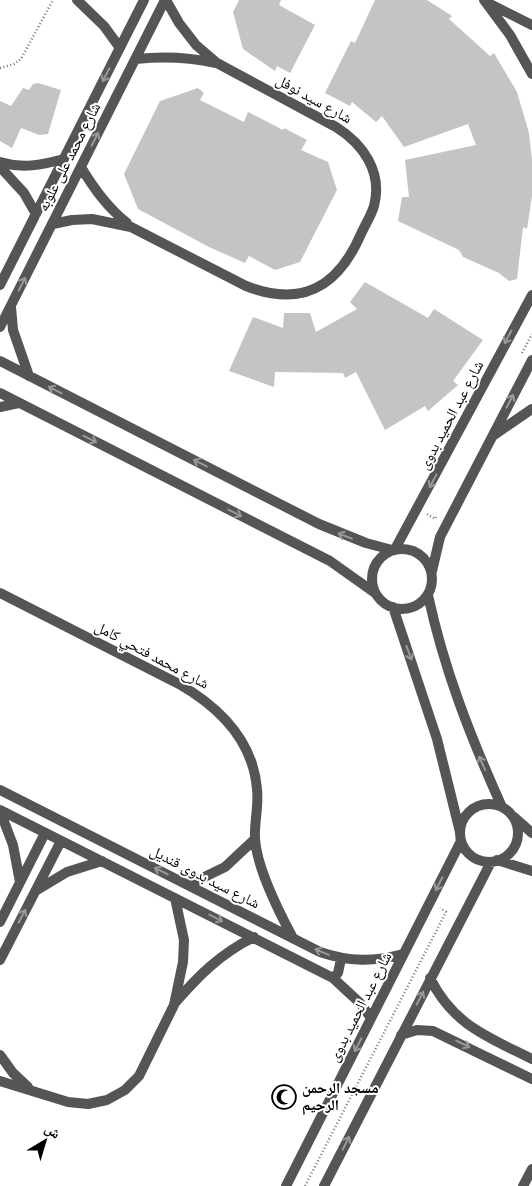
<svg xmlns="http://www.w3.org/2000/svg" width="532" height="1186" viewBox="0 0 532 1186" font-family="Ubuntu,'Noto Naskh Arabic',sans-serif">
<rect width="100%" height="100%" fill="#fff"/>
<path fill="#c4c4c4" d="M239 0H281L279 5 315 25 290 73 277 66 275 71 243 49 233 12Z
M375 0H427L452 16 449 19 490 56 494 53 517 92 529 133 532 160V196L527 229 523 227 517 279 509 281 499 273 463 257 459 250 398 221 402 197H409L405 160 476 145 468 124 404 147 382 116 376 122 352 102 350 106 325 93 351 41 355 43Z
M38 83 61 90 48 134 39 135 21 128 12 148 0 141V101L11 106 23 88 29 90 33 84Z
M198 88 204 93 200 100 244 122 248 112 283 130 284 128 307 140 301 150 328 162 337 190 300 262 275 270 249 256 245 263 209 247 138 209 124 174 160 101Z
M365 282 428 318 434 309 483 340 453 381 458 385 428 411 425 406 385 430 356 372 345 378 343 373 275 372 274 387 229 371 253 317 283 328 284 313H310L316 332 357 309 350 302Z"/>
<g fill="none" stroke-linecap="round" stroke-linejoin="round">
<path stroke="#777" stroke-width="2.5" stroke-dasharray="1 2.5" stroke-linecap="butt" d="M0 68 14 64 21 59 53 0
M522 353 532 334
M427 514 435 519 436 517
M305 1186 446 912 440 908"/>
<path stroke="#555" stroke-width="10" d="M77 0 104 26 120 48
M484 0 510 35 532 74
M486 2 532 25
M136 59C164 56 188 57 216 63
M0 162C23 169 41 165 64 159
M0 167 24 193 36 214
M81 167C94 189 107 207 127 223
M53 224 72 220 92 219 131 227 246 286C302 308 338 287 361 234 365 225 371 216 374 206 383 172 363 144 336 127L217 63 196 45 179 23 166 0
M0 285 144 0
M11 307 13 330 29 376
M0 327 165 0
M0 361 319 524 366 543 392 550
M0 393 330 561 375 593
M0 407 19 403
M494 435 532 409
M372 579a30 30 0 1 1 60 0a30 30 0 1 1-60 0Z
M395 549 532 295
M432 571 440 537 532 360
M0 593 179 684C219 707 253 741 257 789 259 806 254 823 255 839 257 868 279 912 293 938
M428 595C444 670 471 738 502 807
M393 607 437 739 460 832
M0 790 320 952C349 962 374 962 403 954
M460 833a29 29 0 1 1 58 0a29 29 0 1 1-58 0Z
M0 810 333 978 360 1003 371 1018
M0 811 13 845 20 882
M514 817 532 833
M497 860 532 871
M188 885 225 867 255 839
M37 890 67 872 102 861
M0 922 45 833
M0 960 61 841
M333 978 338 973 341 959
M430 978C453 1025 488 1037 532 1059
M174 1004C198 976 220 954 254 937
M401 1035 417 1030 433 1031 532 1079
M0 1055 13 1073 28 1087
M0 1081 68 1102 88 1104 107 1100 125 1090 139 1076 174 1005 183 962 184 940 175 898
M286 1186 461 841
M324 1186 491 862
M523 1186 532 1169"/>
</g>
<defs><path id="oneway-shaft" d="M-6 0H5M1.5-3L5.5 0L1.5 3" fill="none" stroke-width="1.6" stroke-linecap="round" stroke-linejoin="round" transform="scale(1.25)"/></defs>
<g stroke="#999">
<use href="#oneway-shaft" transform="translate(106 75) rotate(117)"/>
<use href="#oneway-shaft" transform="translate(95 139) rotate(-63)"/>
<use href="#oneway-shaft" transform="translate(22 284) rotate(-63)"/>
<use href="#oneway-shaft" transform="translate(508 337) rotate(118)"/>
<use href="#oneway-shaft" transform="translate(55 390) rotate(-153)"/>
<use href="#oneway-shaft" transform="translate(510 401) rotate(-62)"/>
<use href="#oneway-shaft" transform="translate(90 439) rotate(27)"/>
<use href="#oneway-shaft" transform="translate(200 463) rotate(-153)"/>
<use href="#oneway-shaft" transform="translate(433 481) rotate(118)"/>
<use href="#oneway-shaft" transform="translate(235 513) rotate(27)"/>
<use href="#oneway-shaft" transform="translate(345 536) rotate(-159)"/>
<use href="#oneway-shaft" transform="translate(409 653) rotate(70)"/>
<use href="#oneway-shaft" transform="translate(482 763) rotate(-114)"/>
<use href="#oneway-shaft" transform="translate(161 871) rotate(-153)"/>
<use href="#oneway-shaft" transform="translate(439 884) rotate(117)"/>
<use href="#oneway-shaft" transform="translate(22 916) rotate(-63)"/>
<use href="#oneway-shaft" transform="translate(216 918) rotate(27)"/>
<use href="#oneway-shaft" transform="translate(322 952) rotate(-157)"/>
<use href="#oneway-shaft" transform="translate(420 998) rotate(-63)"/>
<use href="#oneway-shaft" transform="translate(463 1044) rotate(26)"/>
<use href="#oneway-shaft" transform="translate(358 1045) rotate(117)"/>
<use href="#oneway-shaft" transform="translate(346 1143) rotate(-63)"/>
</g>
<defs>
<g id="mosque-ring" transform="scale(1.25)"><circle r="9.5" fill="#fff" stroke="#000" stroke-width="1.5"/><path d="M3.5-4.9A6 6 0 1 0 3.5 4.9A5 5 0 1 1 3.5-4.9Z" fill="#000"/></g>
</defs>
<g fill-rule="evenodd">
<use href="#mosque-ring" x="284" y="1097"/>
</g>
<g text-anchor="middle" stroke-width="4" stroke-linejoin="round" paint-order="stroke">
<g font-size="15" fill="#000" stroke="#fff">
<text transform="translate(314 99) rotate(29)" y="5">شارع سيد نوفل</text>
<text transform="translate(69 157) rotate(-63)" y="5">شارع محمد على علوبه</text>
<text transform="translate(451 415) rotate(-62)" y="5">شارع عبد الحميد بدوى</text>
<text transform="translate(152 655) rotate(28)" y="5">شارع محمد فتحي كامل</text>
<text transform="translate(205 877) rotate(27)" y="5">شارع سيد بدوى قنديل</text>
<text transform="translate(360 1007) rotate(-63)" y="5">شارع عبد الحميد بدوى</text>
</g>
<g font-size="15" font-weight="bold" fill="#000" stroke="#fff" text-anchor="start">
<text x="302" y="1093">مسجد الرحمن<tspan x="302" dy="17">الرحيم</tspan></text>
</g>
</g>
<g transform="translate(45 1141) rotate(38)" stroke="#ffffff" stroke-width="4" paint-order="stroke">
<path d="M0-4L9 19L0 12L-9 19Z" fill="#000000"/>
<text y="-8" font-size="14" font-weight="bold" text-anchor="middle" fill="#000000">ش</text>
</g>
</svg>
